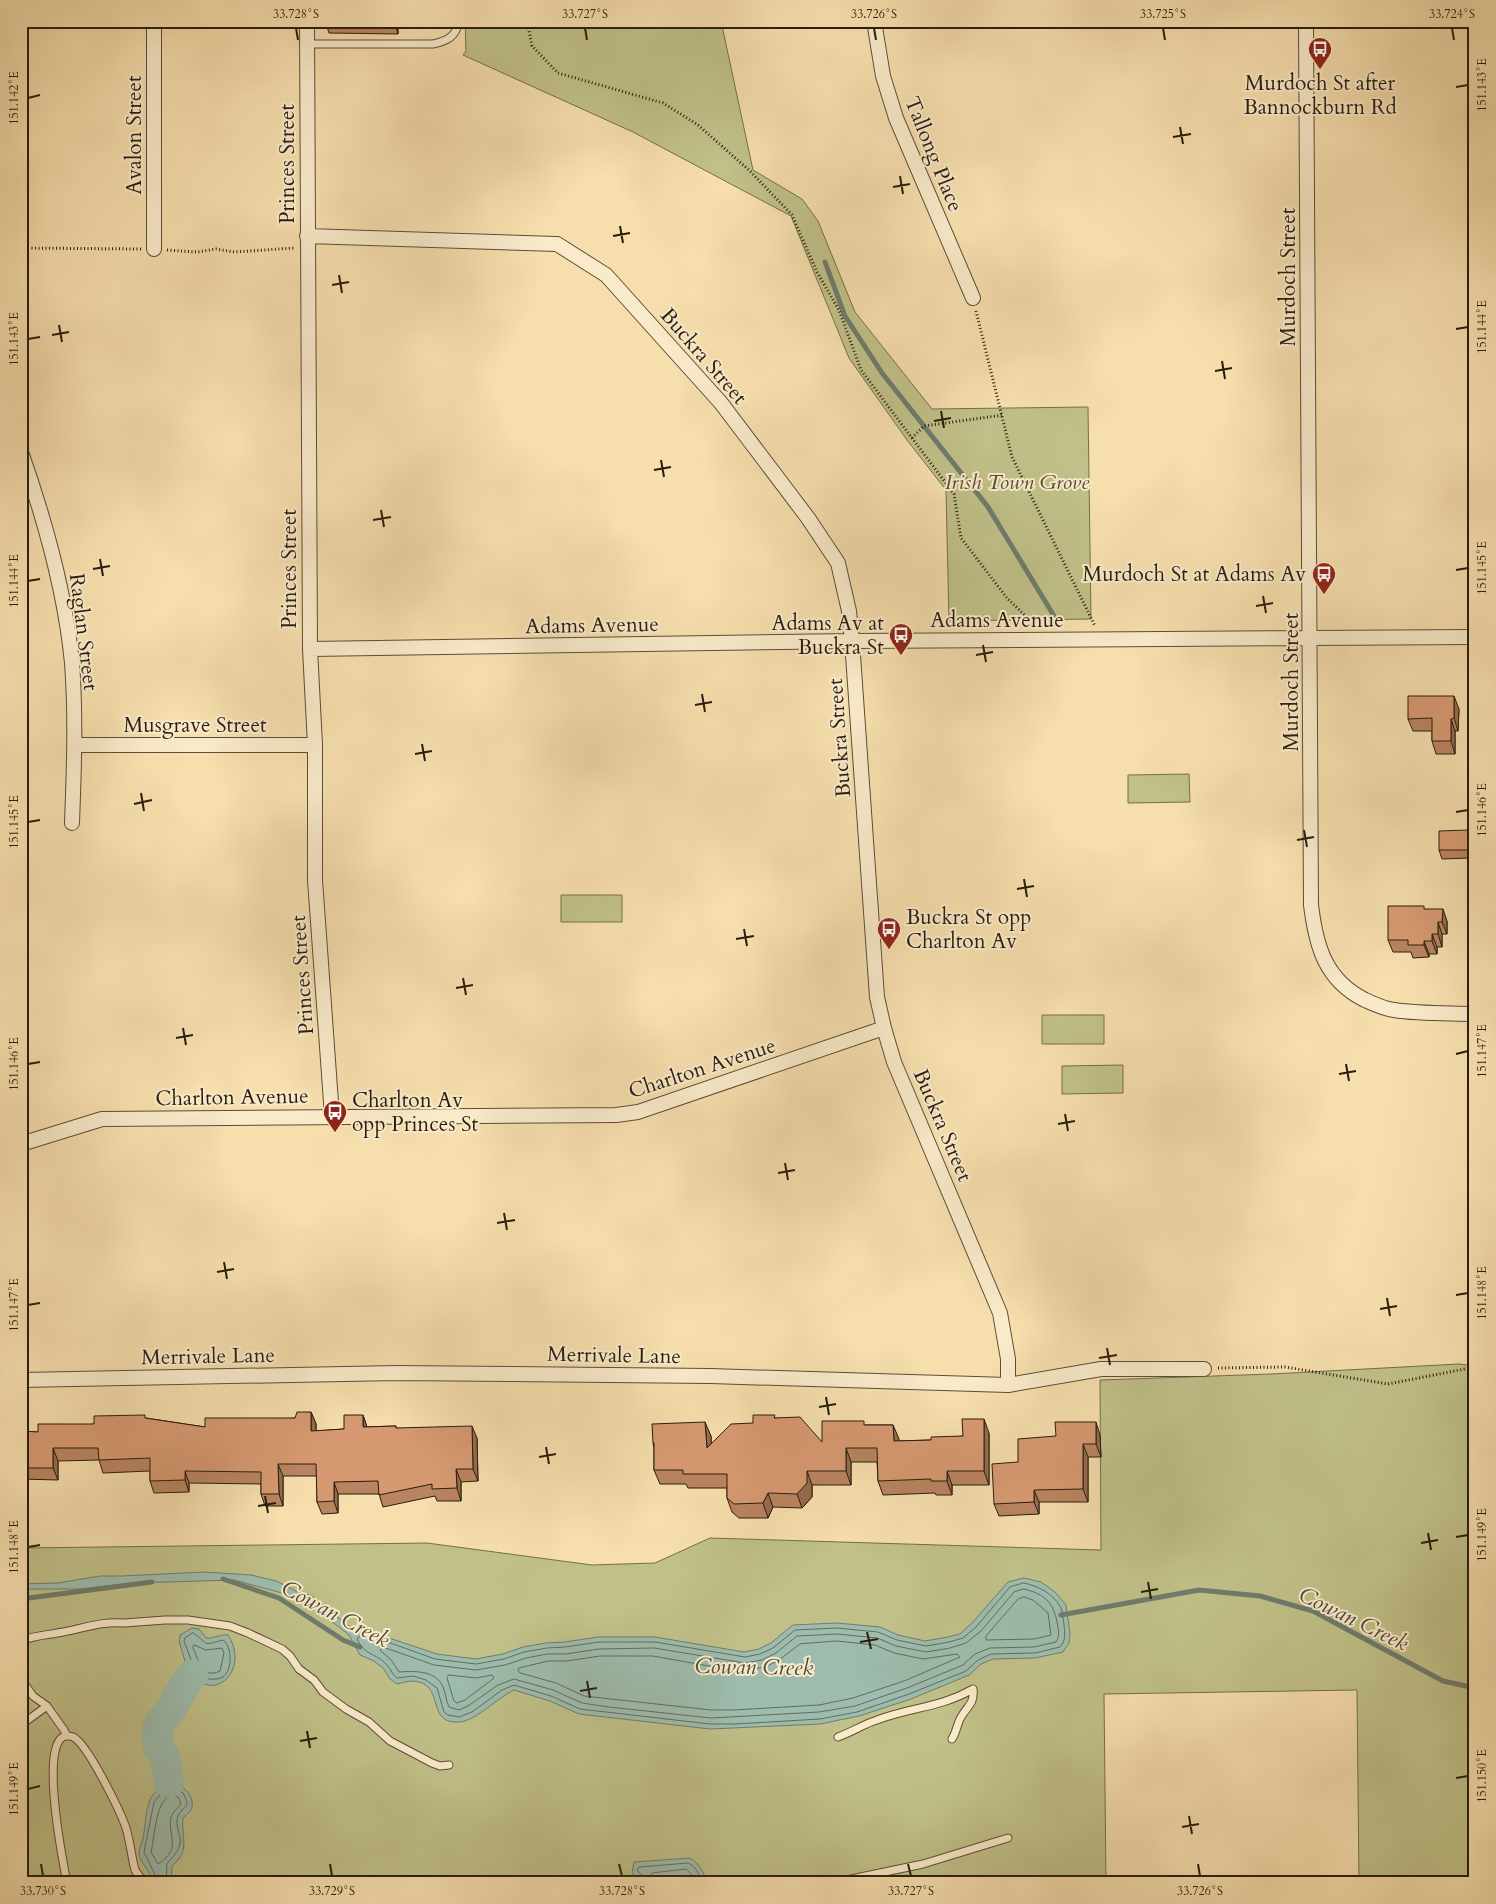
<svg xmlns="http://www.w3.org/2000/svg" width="1496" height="1904" viewBox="0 0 1496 1904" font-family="Cardo,serif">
<rect width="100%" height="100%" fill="#f6dead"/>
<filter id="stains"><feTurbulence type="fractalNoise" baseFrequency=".004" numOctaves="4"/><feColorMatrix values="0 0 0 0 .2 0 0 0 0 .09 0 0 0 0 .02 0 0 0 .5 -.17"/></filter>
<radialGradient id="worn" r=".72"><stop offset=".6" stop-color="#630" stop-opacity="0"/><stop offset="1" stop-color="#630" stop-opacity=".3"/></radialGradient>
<path fill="#c0c088" stroke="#746e4c" d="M465 21H721L753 170 802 199 818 221 855 312 932 409 1088 407 1091 619 949 621 946 490 907 440 849 358 791 216 633 132 463 55 466 51Z
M1189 774 1190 802 1128 803V775Z
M561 895H622V922H561Z
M1042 1015H1104V1044H1042Z
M1123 1065V1093L1062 1094V1066Z
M1459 1364 1475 1366V1883H1359L1357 1690 1104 1694 1106 1883H21V1548L427 1543 592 1565 655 1563 710 1538 1101 1550 1100 1380 1271 1374Z"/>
<path fill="#9dbcad" stroke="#6f7c6e" d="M204 1572 251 1575 276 1581 296 1591 312 1596 347 1625 358 1630 386 1637 437 1654 476 1659 503 1654 523 1647 546 1643 565 1642 598 1637H655L744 1652 759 1649 771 1643 793 1625 837 1623 880 1627 898 1635 925 1641 948 1637 960 1634 972 1623 1008 1582 1024 1578 1041 1582 1055 1592 1066 1605 1070 1633 1069 1643 1063 1652 1035 1658 993 1659 981 1664 969 1675 911 1699 859 1716 820 1724 710 1729 579 1714 550 1701 514 1690C497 1698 477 1720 460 1722 424 1725 447 1682 412 1681 407 1681 402 1683 397 1684L390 1679 384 1669 374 1661 360 1655 349 1635 311 1605 293 1596 234 1580 132 1583 81 1589H21V1584L58 1583 100 1576H122Z
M192 1628 199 1629 206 1638C214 1639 220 1634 228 1635 250 1669 215 1704 192 1674 185 1665 182 1651 179 1641L180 1635Z
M175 1783C186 1789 194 1795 192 1809L183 1818C181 1838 191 1850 172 1866L171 1883H157L151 1878C149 1869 140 1863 139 1853 139 1849 142 1843 143 1838 148 1813 143 1788 175 1783Z
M690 1858C700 1864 703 1872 708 1883H642L632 1873 634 1862Z"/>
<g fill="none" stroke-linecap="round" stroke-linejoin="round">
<path stroke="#636c5e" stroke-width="1" d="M1024 1583C1038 1586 1052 1593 1060 1606 1063 1611 1063 1619 1064 1625 1065 1634 1066 1640 1060 1647L1035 1653 991 1654 978 1660 966 1671 909 1694 857 1712 820 1719 735 1724H710L580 1709 551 1696 514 1685 502 1690 472 1712 459 1717 448 1715 444 1712 437 1688 426 1680 413 1676 397 1678C392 1675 391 1669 387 1665 375 1652 366 1657 357 1639L360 1636 385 1641 435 1659 476 1664 504 1659 524 1652 547 1648 565 1647 599 1642H655L745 1657 760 1654 773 1648 795 1630 837 1628 878 1632 897 1640 926 1646 949 1642 963 1638 976 1627 1010 1587Z
M1024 1589C1048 1595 1054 1604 1058 1627 1059 1633 1059 1637 1056 1642L1034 1647 990 1648 975 1654 963 1665 907 1688 855 1706 819 1712 711 1718 609 1707 582 1703 553 1690 514 1679 498 1685 468 1706 459 1710 449 1707C446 1701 446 1694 443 1687 436 1670 414 1671 399 1672L392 1661 380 1650 383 1647 434 1665 476 1670 505 1665 526 1658 547 1654H566L599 1649 654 1648 745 1663 762 1660 776 1653 797 1636 837 1634 877 1638 896 1646 926 1652 950 1648 966 1643 981 1631 1014 1592Z
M1024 1597 1033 1600 1048 1613 1051 1635 1034 1639 986 1640V1636L1018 1599Z
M193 1633C211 1645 200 1646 223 1640 232 1646 233 1670 223 1677 218 1680 212 1679 206 1679L195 1670 184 1641 185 1638Z
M837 1641 875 1645 894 1653 923 1659 957 1654 960 1657 904 1681 853 1698 819 1705 734 1710H711L584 1696 556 1683 520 1673 518 1670 519 1668 548 1661H566L600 1656H653L720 1668 746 1670 765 1667 779 1660 800 1644Z
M194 1645 206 1650 222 1648 224 1653 220 1671C202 1680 199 1660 193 1648Z
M449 1675 476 1678 492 1675 494 1678 465 1700 457 1703 454 1701 447 1678Z
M173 1795 178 1797 181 1804C178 1808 173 1811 171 1817 167 1836 183 1848 158 1864L151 1852C155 1837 155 1797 173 1795Z
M159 1883 144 1852 154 1802 163 1791 174 1788 183 1793C192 1809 183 1805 178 1816 174 1826 182 1835 180 1844 178 1853 171 1858 167 1864L166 1883
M645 1883 644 1878 637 1870 639 1867 688 1863C697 1867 699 1874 702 1883
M651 1883 650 1876 652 1873 686 1869 692 1875 696 1883"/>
<path stroke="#6f7c6e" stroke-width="5" d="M825 262 845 316 882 373 988 507 1054 616
M223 1579 279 1598 343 1640 360 1647
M21 1599 152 1582
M1061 1615 1199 1590 1260 1596 1313 1611 1443 1681 1475 1688"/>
<path stroke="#9dbcad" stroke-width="31" d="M169 1782 165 1757 158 1747 157 1730 160 1723 171 1709 187 1681 193 1675"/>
<g stroke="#5c4d36" stroke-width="9">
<path id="lane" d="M307 44H433C447 41 456 37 459 21
M21 1641C35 1635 49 1635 63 1632 84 1628 103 1621 124 1623L165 1620H188L230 1626 248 1633 282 1649 290 1656 299 1669 314 1680 323 1692 346 1709 369 1722 390 1741 432 1763 440 1766 449 1765
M21 1679 33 1696 47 1706
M21 1725 47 1706 64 1730 67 1736
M838 1737C852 1732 864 1724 877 1720 911 1707 940 1708 973 1689 975 1704 966 1707 960 1719 957 1725 956 1733 952 1739
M67 1883C64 1867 34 1721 73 1737 87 1743 119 1809 125 1825 130 1839 131 1855 135 1870L139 1876 148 1883
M832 1883 923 1864 1008 1838"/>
</g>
<g stroke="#5c4d36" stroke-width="16">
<path id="street" d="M154 21V249
M307 21 310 649 315 745V880L332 1116
M874 21 883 76 896 118 973 298
M1306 21 1311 905C1316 946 1325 980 1365 1000 1374 1004 1384 1009 1394 1010 1420 1014 1448 1013 1475 1014
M307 236 557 244 606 275 721 403 808 518 838 563 849 611 852 641 877 997 884 1028 894 1062 1000 1313 1008 1359V1385
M21 452C45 520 65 590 72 663 76 716 74 770 72 823
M310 649 852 641 1475 637
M75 745H315
M21 1144 102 1119 616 1115 638 1112 884 1028
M21 1380 396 1373 710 1376 1008 1385 1101 1369H1204"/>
</g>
<path stroke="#291d0f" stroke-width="3" stroke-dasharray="1 2.5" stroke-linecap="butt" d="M527 21 532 46 558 73 663 103 698 125 750 171 792 215 817 272 839 310 861 370 954 494 961 538 1007 598 1034 624
M21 248 141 249
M167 250 197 252 216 249 234 252 295 248
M976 311 1012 457 1095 626
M912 438 924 426 1003 415
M1218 1368 1285 1367 1388 1384 1475 1367"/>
<use href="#lane" stroke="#f9eaca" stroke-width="7"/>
<use href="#street" stroke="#f9eaca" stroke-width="14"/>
</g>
<path fill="#b98461" stroke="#291d0f" d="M326 21H398V34L329 33 326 24Z
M1459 709 1458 731H1455V754H1436L1432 741V731H1413L1408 719Z
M1468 830 1471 839V858L1442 859 1439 850Z
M1425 909 1447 921V934H1442V947H1437V954H1429V957L1413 958 1411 952H1393L1388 940Z
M311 1412 316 1424V1431L344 1429 363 1415 367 1427 396 1426V1428L477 1438 478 1481 461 1482V1501H437L435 1496 383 1507 379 1494H338V1513L322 1514 317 1502V1476H283V1506H265L261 1494V1484L189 1483V1492L154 1493 150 1481V1471L103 1473 99 1460 58 1461V1480L21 1479V1431L38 1432 94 1424 146 1418 205 1427 295 1418Z
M776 1418 822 1442 865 1425H893L899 1441 931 1440 963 1436 989 1433V1485H952V1495H936L935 1493 883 1495 878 1481 877 1462H851V1485H812V1497L802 1508 773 1507 768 1518H739L732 1512 727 1498V1488H688L686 1484H660L654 1470V1448L653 1443 711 1436V1444L753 1423Z
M1100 1435 1101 1457H1088V1502H1039V1514L999 1516 994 1504 1018 1462 1056 1436Z"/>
<path fill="#966b4f" stroke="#291d0f" d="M395 21H398V34L395 25Z
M1454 696 1459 709 1458 731 1454 718Z
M1451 719 1455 731V754L1451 741Z
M1468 830 1471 839V858L1468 850Z
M1443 909 1447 921V934L1442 922Z
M1438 922 1442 934V947L1438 934Z
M1432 934 1437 947V954L1432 941Z
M1424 941 1429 954V957L1424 945Z
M311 1412 316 1424V1444L311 1431Z
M363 1415 367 1427H363Z
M984 1419 989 1433V1485L984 1471Z
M705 1422 711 1436 712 1462 707 1448Z
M1096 1422 1100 1435 1101 1457 1096 1444Z
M893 1425 899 1439V1455L894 1441Z
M472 1426 477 1438 478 1481 473 1469Z
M1083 1444 1088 1457V1502L1083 1489Z
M53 1448 58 1461V1480L53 1468Z
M846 1448 851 1462V1485L846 1471Z
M278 1464 283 1476V1506L279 1494Z
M456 1469 461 1482V1501L457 1488Z
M185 1471 189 1483V1492L185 1480Z
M807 1471 812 1485V1497L802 1508 797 1494Z
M947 1471 952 1485V1495L947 1481Z
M334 1482 338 1494V1513L334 1501Z
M1034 1490 1039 1502V1514L1034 1502Z
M768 1493 773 1507 768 1518 763 1503Z"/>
<path fill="#d79971" stroke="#291d0f" d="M326 21H395V25L326 24Z
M1408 696H1454V718L1451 719V741H1432V718L1408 719Z
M1468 830V850H1439V831Z
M1388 906H1424V909H1443L1442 922H1438V934H1432V941H1424V945H1408V940H1388Z
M297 1412H311V1431L344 1429V1415H363V1427L396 1426V1428L472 1426 473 1469H456L457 1488 432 1489V1484L379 1495 378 1481 334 1482V1501L317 1502 316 1464H278L279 1494H261V1472L185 1471V1480L150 1481V1458L99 1460 98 1448H53V1468H21V1431L38 1432V1424H94V1416L145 1415V1418L205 1427V1418H295Z
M753 1415H775L774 1418 800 1417 822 1442V1421H864V1425H893L894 1441 931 1440V1437L963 1436 962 1419H984V1471H947V1481H931V1479L878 1481 877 1448H846V1471H807V1483L797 1494 768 1493 763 1503 734 1504 727 1498V1474H683V1470H654V1443H653L652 1424 705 1422 707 1448 731 1424 753 1423Z
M1055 1422H1096V1444H1083V1489L1034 1490V1502L994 1504 992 1464 1018 1462V1439L1056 1436Z"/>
<path fill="none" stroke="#291d0f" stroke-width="2" d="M296 28 298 40M585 28 587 40M874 28 876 40M1163 28 1165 40M1452 28 1454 40M1456 87 1468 85M28 98 40 95M1180 127 1183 144M1173 137 1191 134M900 176 903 194M893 187 910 184M620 226 623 243M613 236 630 233M339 275 342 293M332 285 349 282M59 325 62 342M1456 329 1468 327M52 335 69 332M28 339 40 337M1222 361 1225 379M1215 371 1232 368M941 411 944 428M934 421 951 418M661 460 664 477M654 470 671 467M381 510 384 527M373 520 391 517M100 559 103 576M93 569 110 566M1456 570 1468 568M28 581 40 579M1263 596 1266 613M1256 606 1273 603M983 645 986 662M976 655 993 652M702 694 705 712M695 705 712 702M422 744 425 761M415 754 432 751M141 793 144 811M134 804 152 800M1456 812 1468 810M28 822 40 820M1304 830 1307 847M1297 840 1314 837M1024 879 1027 897M1017 889 1034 886M744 929 747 946M736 939 754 936M463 978 466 995M456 988 473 985M183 1028 186 1045M176 1038 193 1035M1456 1054 1468 1051M28 1064 40 1062M1346 1064 1349 1081M1339 1074 1356 1071M1065 1114 1068 1131M1058 1124 1075 1121M785 1163 788 1180M778 1173 795 1170M504 1213 507 1230M497 1223 515 1220M224 1262 227 1279M217 1272 234 1269M1456 1295 1468 1293M1387 1298 1390 1316M28 1305 40 1303M1380 1309 1397 1306M1107 1348 1110 1365M1099 1358 1117 1355M826 1397 829 1415M819 1407 836 1404M546 1447 549 1464M539 1457 556 1454M265 1496 268 1513M258 1506 276 1503M1428 1533 1431 1550M1456 1537 1468 1535M1421 1543 1438 1540M28 1547 40 1545M1148 1582 1151 1599M1141 1592 1158 1589M867 1632 871 1649M860 1642 878 1639M587 1681 590 1698M580 1691 597 1688M307 1731 310 1748M300 1741 317 1738M1456 1778 1468 1776M28 1789 40 1786M1189 1816 1192 1834M1182 1827 1199 1824M41 1864 43 1876M330 1864 332 1876M619 1864 622 1876M908 1864 911 1876M1198 1864 1200 1876"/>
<defs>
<g id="bus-pin" transform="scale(1.25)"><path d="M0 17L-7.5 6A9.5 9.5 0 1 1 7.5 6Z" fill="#8f2418" stroke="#f9eaca"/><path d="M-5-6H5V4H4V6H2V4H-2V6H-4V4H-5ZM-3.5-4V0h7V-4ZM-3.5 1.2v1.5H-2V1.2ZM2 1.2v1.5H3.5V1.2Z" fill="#fff"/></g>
</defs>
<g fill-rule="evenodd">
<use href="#bus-pin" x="1320" y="49"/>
<use href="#bus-pin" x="1324" y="574"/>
<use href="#bus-pin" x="901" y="635"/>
<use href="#bus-pin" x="889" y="929"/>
<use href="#bus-pin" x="335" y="1112"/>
</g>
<g text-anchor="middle" stroke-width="4" stroke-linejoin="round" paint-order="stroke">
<g font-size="21" fill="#291d0f" stroke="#f9eaca" text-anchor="end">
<text x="1320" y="90" text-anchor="middle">Murdoch St after<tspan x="1320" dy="24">Bannockburn Rd</tspan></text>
<text x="1306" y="581">Murdoch St at Adams Av</text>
<text x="884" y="630">Adams Av at<tspan x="884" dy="24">Buckra St</tspan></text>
<text x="906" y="924" text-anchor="start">Buckra St opp<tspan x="906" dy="24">Charlton Av</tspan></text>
<text x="352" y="1107" text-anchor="start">Charlton Av<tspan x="352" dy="24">opp Princes St</tspan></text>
</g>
<g font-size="21" fill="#291d0f" stroke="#f9eaca">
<text transform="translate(134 135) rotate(-90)" y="7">Avalon Street</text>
<text transform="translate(934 154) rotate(68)" y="7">Tallong Place</text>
<text transform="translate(287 164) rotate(-90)" y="7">Princes Street</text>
<text transform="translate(1288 277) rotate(-90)" y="7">Murdoch Street</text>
<text transform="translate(704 356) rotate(49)" y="7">Buckra Street</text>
<text transform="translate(289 569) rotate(-90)" y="7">Princes Street</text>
<text x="997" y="627">Adams Avenue</text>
<text transform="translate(592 625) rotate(-1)" y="7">Adams Avenue</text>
<text transform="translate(84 632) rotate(83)" y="7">Raglan Street</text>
<text transform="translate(1291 682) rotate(-90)" y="7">Murdoch Street</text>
<text x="195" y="732">Musgrave Street</text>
<text transform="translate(839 738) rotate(-94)" y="7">Buckra Street</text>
<text transform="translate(302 975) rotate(-94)" y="7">Princes Street</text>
<text transform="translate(702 1068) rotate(-18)" y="7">Charlton Avenue</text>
<text transform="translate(232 1097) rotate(-1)" y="7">Charlton Avenue</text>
<text transform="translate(943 1125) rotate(67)" y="7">Buckra Street</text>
<text transform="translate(614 1355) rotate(1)" y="7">Merrivale Lane</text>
<text transform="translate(208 1356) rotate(-1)" y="7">Merrivale Lane</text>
</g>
<g font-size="21" font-style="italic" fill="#564e33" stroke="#f9eaca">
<text x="1017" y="489">Irish Town Grove</text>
</g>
<g font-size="22" font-style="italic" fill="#4c4d3e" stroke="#f9eaca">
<text transform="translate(336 1613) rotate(28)" y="8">Cowan Creek</text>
<text transform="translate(1354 1618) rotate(26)" y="8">Cowan Creek</text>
<text transform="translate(754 1666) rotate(1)" y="8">Cowan Creek</text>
</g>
</g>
<rect width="1496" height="1904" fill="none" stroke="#f6dead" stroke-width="55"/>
<rect x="28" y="28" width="1440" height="1848" fill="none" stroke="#291d0f" stroke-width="2"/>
<g font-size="12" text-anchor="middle" fill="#291d0f">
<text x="296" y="18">33.728°S</text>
<text x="585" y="18">33.727°S</text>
<text x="874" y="18">33.726°S</text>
<text x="1163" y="18">33.725°S</text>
<text x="1452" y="18">33.724°S</text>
<text transform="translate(1482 85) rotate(-90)" y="4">151.143°E</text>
<text transform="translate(14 98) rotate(-90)" y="4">151.142°E</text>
<text transform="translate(1482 327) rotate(-90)" y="4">151.144°E</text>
<text transform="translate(14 339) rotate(-90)" y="4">151.143°E</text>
<text transform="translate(1482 568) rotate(-90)" y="4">151.145°E</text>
<text transform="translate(14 581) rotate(-90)" y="4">151.144°E</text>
<text transform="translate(1482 810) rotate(-90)" y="4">151.146°E</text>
<text transform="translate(14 822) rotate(-90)" y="4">151.145°E</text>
<text transform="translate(1482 1051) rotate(-90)" y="4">151.147°E</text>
<text transform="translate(14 1064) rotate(-90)" y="4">151.146°E</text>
<text transform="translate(1482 1293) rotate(-90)" y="4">151.148°E</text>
<text transform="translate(14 1305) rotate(-90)" y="4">151.147°E</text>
<text transform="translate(1482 1535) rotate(-90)" y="4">151.149°E</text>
<text transform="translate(14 1547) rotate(-90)" y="4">151.148°E</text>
<text transform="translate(1482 1776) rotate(-90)" y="4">151.150°E</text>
<text transform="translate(14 1789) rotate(-90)" y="4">151.149°E</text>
<text x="43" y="1895">33.730°S</text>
<text x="332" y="1895">33.729°S</text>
<text x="622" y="1895">33.728°S</text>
<text x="911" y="1895">33.727°S</text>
<text x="1200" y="1895">33.726°S</text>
</g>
<rect width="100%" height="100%" filter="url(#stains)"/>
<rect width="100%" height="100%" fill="url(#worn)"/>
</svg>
